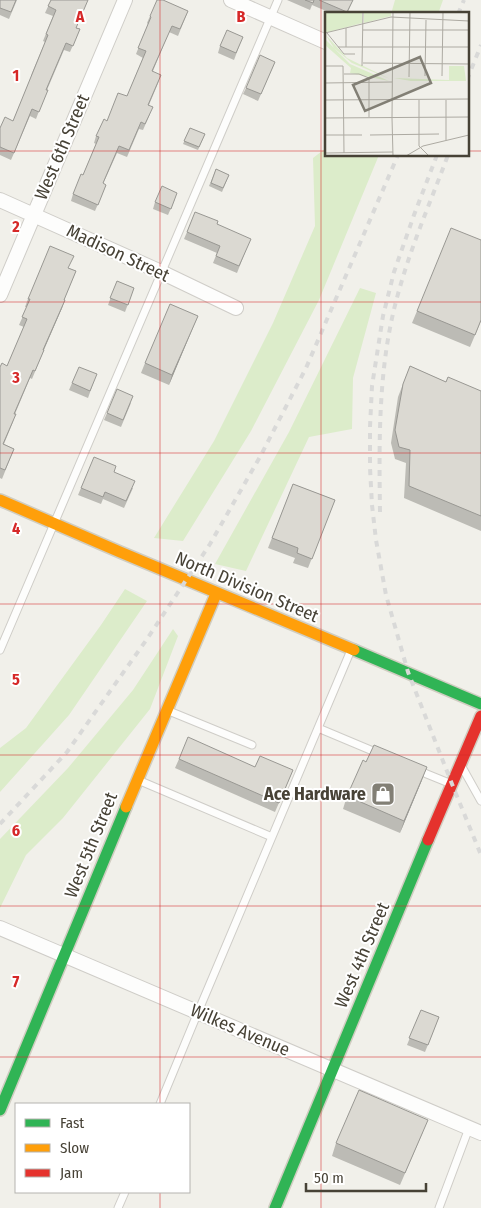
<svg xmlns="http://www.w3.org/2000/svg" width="481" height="1208" viewBox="0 0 481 1208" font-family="'Fira Sans Condensed',sans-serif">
<rect width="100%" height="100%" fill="#f1f0ea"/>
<path fill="#dcecca" d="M395 0H443L438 14H391Z
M326 148V155H379L319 300 251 431 183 541 154 538 214 441 273 323 315 226 313 158Z
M360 288 376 293 353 378 352 429 309 437 246 571 215 564 289 432Z
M125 589 147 601 69 715 0 792V748L26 728 101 625Z
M173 629 178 636 150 709 63 818 26 855 0 908V839L68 768 133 690Z"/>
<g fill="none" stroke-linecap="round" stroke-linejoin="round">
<g stroke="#cfcdc8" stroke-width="9">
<path id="lane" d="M0 650 278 0
M169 711 252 745
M318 728 380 754
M462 767 481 801
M417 770 449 783
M138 780 272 837
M160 1104 198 1012 351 650
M118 1208 125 1192
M439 1208 469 1128"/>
</g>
<g stroke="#cfcdc8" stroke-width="16">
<path id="street" d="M231 0 326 42
M0 200 161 272 236 308
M0 295 125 0
M0 928 481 1133"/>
</g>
<g stroke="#d0cdc1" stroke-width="14">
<path id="fast" d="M354 650 481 704
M0 1110 126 807
M275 1208 428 840"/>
</g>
<g stroke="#d0cdc1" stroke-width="14">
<path id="slow" d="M0 500 120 552 354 650
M126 807 216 594"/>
</g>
<g stroke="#d0cdc1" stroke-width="14">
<path id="jam" d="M428 840 481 716"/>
</g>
<use href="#lane" stroke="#fdfdfc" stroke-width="7"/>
<use href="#street" stroke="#fdfdfc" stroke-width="14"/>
<use href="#fast" stroke="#30b455" stroke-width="11"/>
<use href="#slow" stroke="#ff9f0a" stroke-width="11"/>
<use href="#jam" stroke="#e5322d" stroke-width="11"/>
<path stroke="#d9d9d8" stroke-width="4" stroke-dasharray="6 6" stroke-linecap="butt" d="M458 14 464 0
M467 80 481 45
M467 107 468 105
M437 155 414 215 394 272 383 316 372 386 370 427V468L372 505 376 540 386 595 408 672 452 784 481 855
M380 512C379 439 378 365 398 294 411 246 431 201 448 155
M0 824 67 752 147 639 210 544 261 455 306 368 398 155"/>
</g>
<path fill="#bcbbb5" d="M0 0H17L9 19 0 15Z
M51 0 77 28 80 29 70 52 64 50 47 90 36 119 30 116 11 160 0 155V128L13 121 30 80 32 73 45 42 43 41 53 16 45 13Z
M287 0H353L347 14H333L312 5 310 10Z
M188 11 178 36 169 32 153 71 159 81 149 105 150 114 143 130 139 129 127 157 117 153 103 184 106 185 95 211 71 201 73 194 83 175 96 144 94 143 96 136 107 121 127 96 143 58 136 54 148 24 147 23 150 16Z
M240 44 234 60 218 53 220 46Z
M275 62 258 101 243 94 246 88Z
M190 128 205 134 198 150 183 144Z
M216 169 229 175 222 192 209 186Z
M175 199 168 215 153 209 155 202Z
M217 224 248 245 237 273 213 263 217 253 184 239 187 232Z
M481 240V321L470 347 412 323 417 311Z
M69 268 76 271 64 300 62 308 44 350 32 379 30 378 15 414 13 422 4 444 14 449 2 479 0 478V367L7 366 24 327 19 325 27 307H25L28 299Z
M117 281 134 288 125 312 108 305Z
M198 316 169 385 141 373 145 363Z
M410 366 446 382 481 391V531L404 498 406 463 395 459 391 443 398 397Z
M94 381 88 398 69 390 72 383Z
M131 403 121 427 104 420 107 413Z
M293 484 335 500 308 568 293 563 295 558 268 548Z
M81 488H133L124 508 103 499 101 504 78 495Z
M179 759 255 767 293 770 275 812 175 768Z
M422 780 400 833 343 809 347 796Z
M421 1010 439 1017 425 1052 407 1045Z
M423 1132 400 1185 332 1156 336 1143Z"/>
<path fill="#999893" d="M65 300 62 308 40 358 43 350Z
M198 316 194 325 169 385 172 375Z
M427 767 422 780 400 833 404 821Z"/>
<path fill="#dbd9d2" stroke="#999893" d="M0 0H16L11 12 0 8Z
M51 0H88L76 28 80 29 73 46 66 43 46 90H48L39 112 32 109 14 153 0 147V128L5 117 13 121 48 35 46 34 56 10 48 6Z
M157 0H163L188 11 180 29 172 26 152 71 161 75 148 105 153 107 145 124 141 122 129 150 119 146 103 183 106 185 98 205 73 194 81 174 83 175 99 137 96 136 104 119 107 121 118 93 127 96 146 51 138 48 151 17 150 16Z
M305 0H314L313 3Z
M319 0H353L347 12Z
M227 30 243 37 236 53 220 46Z
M260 55 275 62 261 94 246 88Z
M190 128 205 134 199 147 184 141Z
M216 169 229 175 223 188 211 183Z
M162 186 177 193 171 209 155 202Z
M195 212 218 221 217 224 251 239 239 266 216 256 220 246 187 232Z
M451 228 481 240V320L475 335 417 311Z
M50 246 74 256 68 268 76 271 64 300H65L43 350H44L35 371 33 370 14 414H16L3 444 14 449 5 470 0 468V367L2 363 7 366 27 319 22 317 30 299H28Z
M117 281 134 288 128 305 110 298Z
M170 304 198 316 172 375 145 363Z
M410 366 446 382 448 377 481 391V516L409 486 410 450 399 447 395 430 403 384Z
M79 367 97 374 90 391 72 383Z
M117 389 133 396 123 420 107 413Z
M94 457 116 466 114 472 135 481 126 501 105 492 103 497 81 488Z
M293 484 335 500 312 559 297 553 298 548 272 538Z
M188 737 255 767 260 756 293 770 279 803 179 759Z
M374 745 427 767 404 821 347 796 363 760 366 762Z
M421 1010 439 1017 428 1045 409 1038Z
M359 1090 428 1120 405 1173 336 1143Z"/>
<path fill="none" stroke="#d62828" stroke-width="1" stroke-opacity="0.55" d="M160 0V1104M321 0V1208M0 151H326M467 151H481M0 302H481M0 453H481M0 604H481M0 755H481M0 906H481M0 1057H481M160 1192V1208"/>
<defs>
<g id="shop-square" transform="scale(1.25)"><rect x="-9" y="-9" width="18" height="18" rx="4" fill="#827f75" stroke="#fff"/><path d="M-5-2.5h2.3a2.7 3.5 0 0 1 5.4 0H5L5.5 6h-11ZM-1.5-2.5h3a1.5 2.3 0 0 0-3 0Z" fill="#fff"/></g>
</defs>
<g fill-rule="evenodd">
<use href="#shop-square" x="383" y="794"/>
</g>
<g text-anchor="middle" stroke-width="4" stroke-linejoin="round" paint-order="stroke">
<g font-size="18" fill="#474236" stroke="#fff">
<text transform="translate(62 147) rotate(-67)" y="6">West 6th Street</text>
<text transform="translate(118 253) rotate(25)" y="6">Madison Street</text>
<text transform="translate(247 587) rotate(23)" y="6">North Division Street</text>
<text transform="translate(91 845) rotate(-68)" y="6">West 5th Street</text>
<text transform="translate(362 955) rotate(-67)" y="6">West 4th Street</text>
<text transform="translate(240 1030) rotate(23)" y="6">Wilkes Avenue</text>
</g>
<g font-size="18" font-weight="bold" fill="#474236" stroke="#fff" text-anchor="end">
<text x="366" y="800">Ace Hardware</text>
</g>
</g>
<g transform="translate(325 12)">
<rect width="144" height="144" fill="#f1f0ea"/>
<path d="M0 0H37V11L0 21ZM39 0H66V4L39 11ZM0 22 22 46 65 67 27 51 9 36ZM0 27 25 52 64 69 25 61 26 56 0 33ZM124 54H139L141 69H86L69 66 124 68Z" fill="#dcecca"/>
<path fill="none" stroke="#adaaa2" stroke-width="1" d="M21 16V35M38 18H144M0 21 66 5 144 9M2 21 19 42H30M13 35H144M38 51 144 52M0 54H18L19 141M37 54 38 0M19 62H34L44 66V105M100 64 101 8M117 64 118 0M84 65 85 0M0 71 67 70M0 88 144 87M94 88V134L104 144M121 88V128M0 106 144 105M67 106 68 144M67 106 68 0M0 123H37M45 123 114 122M0 141 68 140M81 144 98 134 144 123"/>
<path fill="#827f75" fill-opacity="0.15" stroke="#827f75" stroke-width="2.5" d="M95 45 106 71 40 99 28 73Z"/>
<rect width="144" height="144" fill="none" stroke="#474236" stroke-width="2.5"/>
</g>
<g font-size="16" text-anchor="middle" font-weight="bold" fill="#d62828" stroke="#fff" stroke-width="4" stroke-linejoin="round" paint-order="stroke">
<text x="80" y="22">A</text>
<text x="241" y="22">B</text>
<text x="16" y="81">1</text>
<text x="16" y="232">2</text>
<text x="16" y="383">3</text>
<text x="16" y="534">4</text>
<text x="16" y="685">5</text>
<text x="16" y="836">6</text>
<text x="16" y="987">7</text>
</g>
<rect x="15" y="1103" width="175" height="90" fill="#ffffff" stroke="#b5b3af"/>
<rect x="25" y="1119" width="25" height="8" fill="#30b455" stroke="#b5b3af"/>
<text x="60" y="1128" font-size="15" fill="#474236">Fast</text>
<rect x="25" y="1144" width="25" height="8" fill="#ff9f0a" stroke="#b5b3af"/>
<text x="60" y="1153" font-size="15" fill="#474236">Slow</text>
<rect x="25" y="1169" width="25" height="8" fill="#e5322d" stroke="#b5b3af"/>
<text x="60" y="1178" font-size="15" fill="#474236">Jam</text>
<path d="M306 1183v8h120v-8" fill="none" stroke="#474236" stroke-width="2.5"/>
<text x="314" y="1183" font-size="15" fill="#474236" stroke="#ffffff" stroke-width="4" paint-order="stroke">50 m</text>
</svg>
